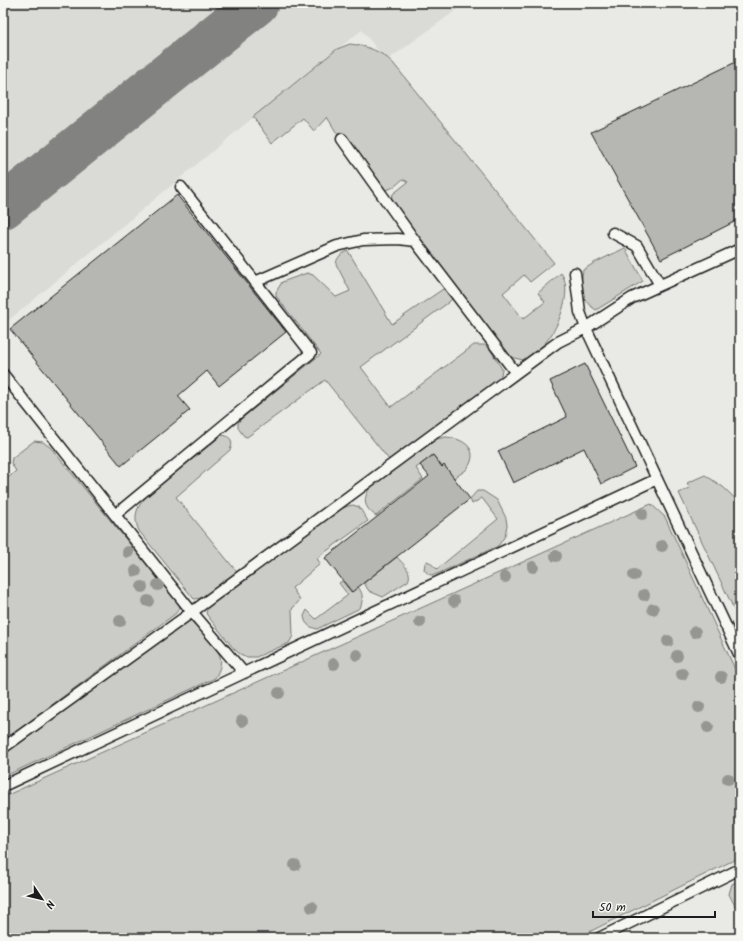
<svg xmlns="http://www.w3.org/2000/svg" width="743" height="941" viewBox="0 0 743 941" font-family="Kalam,sans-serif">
<rect width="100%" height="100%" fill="#e9e9e5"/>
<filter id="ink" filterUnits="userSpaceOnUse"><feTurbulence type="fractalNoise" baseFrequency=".025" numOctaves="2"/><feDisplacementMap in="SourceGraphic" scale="8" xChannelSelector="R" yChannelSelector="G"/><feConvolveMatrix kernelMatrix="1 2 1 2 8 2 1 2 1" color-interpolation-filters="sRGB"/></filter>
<g filter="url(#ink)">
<path fill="#dadad6" d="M3 3H466L386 61 362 30 308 72 3 325Z"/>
<path fill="#cbcbc7" stroke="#747472" d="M350 44C367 46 381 51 393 63L554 263 530 282 524 275 503 293 523 319 545 302 538 293 561 273C573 289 560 323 549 338 543 347 532 353 523 360L514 358 503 353 391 199 393 194 408 182 403 179C396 185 390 192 381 189L341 132 338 135 327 117 314 131 303 118 272 143 253 117 337 49Z
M625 248 643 281 596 310C579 298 580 290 583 270L594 263Z
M348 251 392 324 443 289 449 291 453 296 452 299 449 302 361 367 391 407 474 345H485L490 349 502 369 501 375 498 380 390 461 325 380 247 437 244 436 238 428V423L241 419 321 354 276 296V292L282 282 307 273 313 275 336 297 350 291 336 264C337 257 341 254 348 251Z
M222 435C231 436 234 442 230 450L176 497 237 572 202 598 194 599 139 531C133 517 136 508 146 497Z
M445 437C463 438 481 449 467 469 464 472 458 475 454 478L444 466 442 467 433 455 416 468 423 479 376 516C362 506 363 498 372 484L437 439Z
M34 441 43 442 51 448 179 604 180 608 175 614 3 741V482L16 471 11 463 12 458Z
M705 475 723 487 740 503V622L679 493 690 488 687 483Z
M477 491H483L497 500 506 518 507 525 505 536 498 546 437 574 430 575 424 570 425 563 428 561 437 569 498 519 482 498 472 504 470 499Z
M651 504 665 517 740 680V857L577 938H3V797Z
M353 505 359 507 368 521 317 558 320 564 292 588 300 600 292 609 293 636 289 643 256 657H247L240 654 234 649 207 615 206 612 209 606 341 509 348 506Z
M397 557C403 564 413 572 408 581L383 597 369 591 364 583Z
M342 581 351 592 358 587C363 593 363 598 361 606L358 609 317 629C309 627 305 624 304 616L307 610 316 619 348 595 339 583Z
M189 619C197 627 217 646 220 656 222 664 219 671 215 678L3 777V754Z
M740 880V908L735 906 729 894 732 884Z"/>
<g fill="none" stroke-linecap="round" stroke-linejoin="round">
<path stroke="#828280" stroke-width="44" d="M3 207 257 3"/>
</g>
<path fill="#b6b6b3" stroke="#1c1c1c" d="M740 60V219L661 259 591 132Z
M177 195 286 332 219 386 207 371 178 396 190 410 121 466 10 329Z
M585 364 635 467 601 484 584 448 513 483 498 451 567 417 550 381Z
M433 455 442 467 444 465 470 499 352 592 325 558 429 476 420 465Z"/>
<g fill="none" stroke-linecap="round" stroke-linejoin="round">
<g stroke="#1c1c1c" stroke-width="13">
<path id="lane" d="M342 139 415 241
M613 233 637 246 660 285
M740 249 632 298 586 328 740 656
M255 282 337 246 363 240 398 239 415 241 516 373
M3 374 192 612 244 673
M115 515 311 353 181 187
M3 748 192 612 558 342 586 328 580 312 575 273
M3 786 657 479
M599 938 740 869"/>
</g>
<use href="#lane" stroke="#f6f6f2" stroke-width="10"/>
</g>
<g fill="#959592">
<circle cx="642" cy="514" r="6"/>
<circle cx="662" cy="546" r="6"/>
<circle cx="128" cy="552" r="6"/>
<circle cx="556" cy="556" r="6"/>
<circle cx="533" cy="567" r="6"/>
<circle cx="136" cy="571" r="6"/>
<circle cx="634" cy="575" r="6"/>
<circle cx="505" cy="577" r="6"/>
<circle cx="158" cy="585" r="6"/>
<circle cx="142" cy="587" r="6"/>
<circle cx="644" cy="595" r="6"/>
<circle cx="148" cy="601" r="6"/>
<circle cx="454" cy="601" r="6"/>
<circle cx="653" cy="609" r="6"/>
<circle cx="120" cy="621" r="6"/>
<circle cx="420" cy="622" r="6"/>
<circle cx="695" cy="632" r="6"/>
<circle cx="668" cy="641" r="6"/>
<circle cx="357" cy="655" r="6"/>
<circle cx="677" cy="656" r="6"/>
<circle cx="334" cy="664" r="6"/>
<circle cx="682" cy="674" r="6"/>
<circle cx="721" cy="677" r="6"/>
<circle cx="279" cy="693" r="6"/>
<circle cx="699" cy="707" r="6"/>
<circle cx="242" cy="721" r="6"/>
<circle cx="708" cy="727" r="6"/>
<circle cx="728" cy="779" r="6"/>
<circle cx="295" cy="865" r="6"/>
<circle cx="312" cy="907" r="6"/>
</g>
</g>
<rect width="743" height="941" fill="none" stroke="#f6f6f2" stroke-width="16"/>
<rect x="8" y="8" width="727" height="925" fill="none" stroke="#1c1c1c" stroke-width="1.5" filter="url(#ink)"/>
<g transform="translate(42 899) rotate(125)" stroke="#f6f6f2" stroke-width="3" paint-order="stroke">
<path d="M0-3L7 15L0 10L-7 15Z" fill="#1c1c1c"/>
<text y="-6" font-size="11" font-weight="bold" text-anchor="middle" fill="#1c1c1c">N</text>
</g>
<path d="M593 911v6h122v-6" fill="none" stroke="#1c1c1c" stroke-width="2"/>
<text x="599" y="911" font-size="12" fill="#1c1c1c" stroke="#f6f6f2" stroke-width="3" paint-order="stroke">50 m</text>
</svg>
